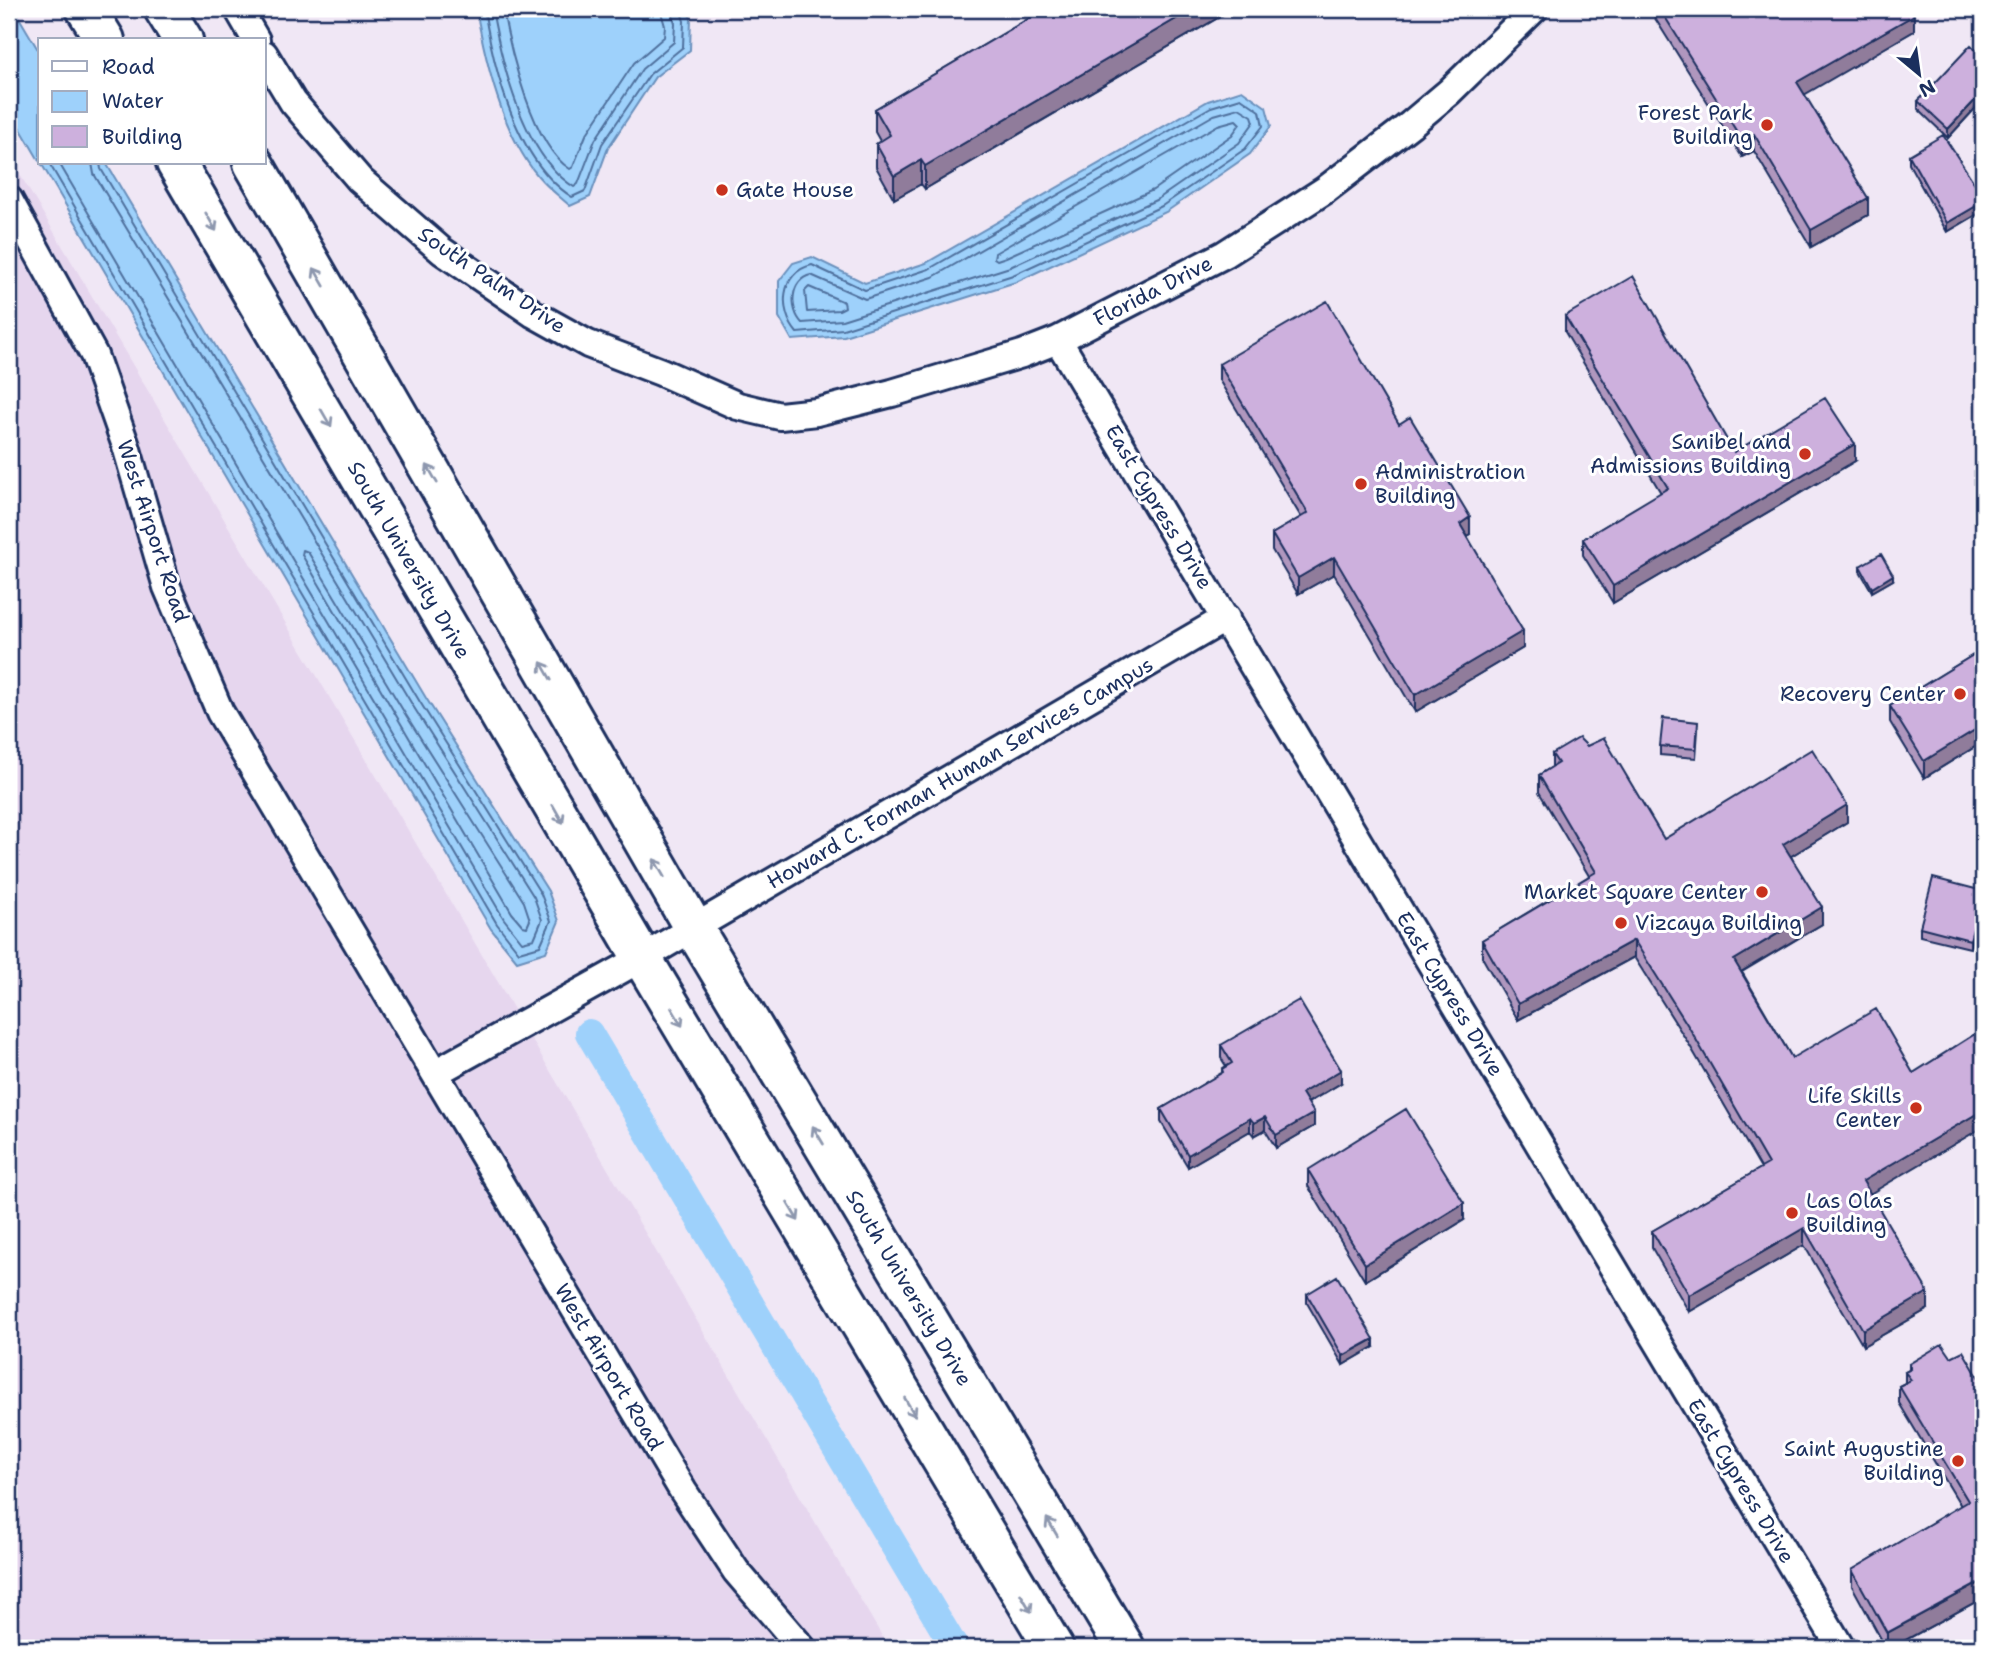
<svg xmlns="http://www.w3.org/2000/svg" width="1992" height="1657" viewBox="0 0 1992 1657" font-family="'Shantell Sans',sans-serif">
<rect width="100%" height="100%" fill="#f0e7f5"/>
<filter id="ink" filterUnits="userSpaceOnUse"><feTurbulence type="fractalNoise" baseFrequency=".0143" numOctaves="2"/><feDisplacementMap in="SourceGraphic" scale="14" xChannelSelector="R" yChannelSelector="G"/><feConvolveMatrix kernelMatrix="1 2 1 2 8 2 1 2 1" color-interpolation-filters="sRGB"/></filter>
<g filter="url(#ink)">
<path fill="#e6d6ee" d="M9 156 495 977 889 1648H9Z"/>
<path fill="#9ed1fb" stroke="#6a90bc" stroke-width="2" d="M9 9H14L40 53V162L9 109Z
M476 9H685L691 18 690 50 655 77 608 148 590 197 570 206C559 196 547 187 538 176 502 133 486 63 476 9Z
M1242 90 1266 107 1271 126 1250 154 1166 212 1016 282 844 336 792 340 779 317V281L793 263 812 257 865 283 926 263 1208 101Z
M41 163H106L426 698 548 891 559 921 546 952 517 961 491 929Z"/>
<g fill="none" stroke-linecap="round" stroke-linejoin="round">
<path stroke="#4f709d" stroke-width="2" d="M484 9C494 70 516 161 572 197L585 191 602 144 650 74 683 47 684 21 680 9
M492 9C502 65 523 155 574 187L578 184 595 140 642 69 674 42 675 23 671 9
M503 9C510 51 533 146 570 169L573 167 586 135 634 63 664 37 665 26 660 9
M1241 98 1260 111 1263 126 1245 149 1162 206 1013 275 843 329 797 333C778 311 780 272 812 265L865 290 929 269 1211 107Z
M1239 108 1252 116 1254 122 1239 143 1158 199 1010 267 842 320 802 323C789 310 790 279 811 275L865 299 933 277 1214 115Z
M1236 120 1240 124 1232 135 1153 190 1006 257 997 260 994 258 995 253 1218 125Z
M49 163 497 924 519 952 540 946 551 921 541 894 420 702 101 169 100 163
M59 163 504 919 522 942 534 939 542 920 534 897 413 706 94 174 92 163
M809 287 844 302 845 307 839 310 807 312 805 291Z
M303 550 308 552 404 712 524 902 530 920 527 927 523 926 512 913 302 555Z"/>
<path stroke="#9ed1fb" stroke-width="28" d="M589 1033 955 1648"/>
<g stroke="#1b2f5e" stroke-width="32">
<path id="street" d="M238 9 256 40
M264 54 293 102 360 180 442 251 534 314 588 344 661 372 738 406 780 416 817 412 892 393 1022 354 1058 340 1225 254 1325 190 1411 124 1449 92 1534 9
M9 200 94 355 126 446 167 587 220 712 683 1491 736 1571 802 1648
M1058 340 1841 1648
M435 1073 642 958 1226 618"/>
</g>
<g stroke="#1b2f5e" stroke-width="44">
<path id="primary" d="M86 9 105 40
M164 9 183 40
M176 163 642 958 1054 1648
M253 163 693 927 1125 1648"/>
</g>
<use href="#street" stroke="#fff" stroke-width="26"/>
<use href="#primary" stroke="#fff" stroke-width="38"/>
</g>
<path fill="#b097be" stroke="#1b2f5e" stroke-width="2" d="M1045 9H1233L925 189 921 184 894 199 876 167V144L880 141 875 132V109Z
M1651 9H1910L1914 31 1804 94 1868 215 1811 247 1754 151 1742 157 1651 12Z
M1983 57V100L1948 138 1918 109V101Z
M1909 155 1983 196V211L1947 232 1909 164Z
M1565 316 1734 452 1855 461 1613 603 1583 555V539L1661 493 1565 332Z
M1219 364 1399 424 1470 534 1467 536 1523 648 1415 712 1334 574 1298 594 1272 550V534L1301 517 1219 380Z
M1983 507V534L1978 526V509Z
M1860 566 1893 580 1872 592 1860 571Z
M1983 649V742L1924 778 1890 722V706Z
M1698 730 1696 758 1660 755V746Z
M1552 754 1664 839 1847 822 1791 856 1822 924 1742 972 1792 1058 1913 1073 1983 1127 1870 1193 1928 1309 1863 1346 1804 1245 1689 1312 1652 1248V1231L1761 1168 1690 1046 1634 957 1518 1020 1482 957V940L1589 876 1539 792V775L1552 767Z
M1983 899 1970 948 1920 936V927Z
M1221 1045 1341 1083 1308 1103 1314 1126 1276 1148 1265 1130 1254 1136 1250 1131 1188 1167 1161 1122V1109L1222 1073V1069L1226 1066 1221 1058Z
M1308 1170 1464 1220 1365 1281 1308 1186Z
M1307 1294 1374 1347 1343 1365 1307 1303Z
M1951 1357 1983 1385V1598L1891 1648H1886L1852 1586V1570L1961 1506 1899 1403V1386L1905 1383V1372L1909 1370V1364Z"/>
<path fill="#907b9b" stroke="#1b2f5e" stroke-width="2" d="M1193 9H1233L925 189V166Z
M1914 15V31L1797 99V82Z
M1983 92V100L1948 138V129Z
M1754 134V151L1742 157V140Z
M921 160V184L894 199V176Z
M1868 198V215L1811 247V230Z
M1983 202V211L1947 232V223Z
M14 232V248L9 250V234Z
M1855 444V461L1613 603V586Z
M1470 517V534L1460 540V524Z
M1334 557V574L1298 594V578Z
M1893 575V580L1872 592V588Z
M1523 631V648L1415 712V695Z
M1983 725V742L1924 778V761Z
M1847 805V822L1783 861V844Z
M1983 891V899L1970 948V940Z
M1822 907V924L1734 976V960Z
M1634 940V957L1518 1020V1004Z
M1341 1070V1083L1302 1106V1093Z
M1983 1110V1127L1863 1198V1181Z
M1314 1113V1126L1276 1148V1135Z
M1265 1117V1130L1254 1136V1123Z
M1250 1118V1131L1188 1167V1155Z
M1464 1203V1220L1365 1281V1264Z
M1804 1228V1245L1689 1312V1295Z
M1928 1292V1309L1863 1346V1330Z
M1374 1339V1347L1343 1365V1356Z
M1983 1581V1598L1891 1648H1887V1633Z"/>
<path fill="#cdb0dd" stroke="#1b2f5e" stroke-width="2" d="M1045 9H1193L925 166 921 160 894 176 876 144 890 135 875 109Z
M1660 9H1910L1914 15 1797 82 1868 198 1811 230 1754 134 1742 140Z
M1971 45 1983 57V92L1948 129 1918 101Z
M1943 135 1983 196V202L1947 223 1909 155Z
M9 223 14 232 9 234Z
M1633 276 1734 452 1825 398 1855 444 1613 586 1583 539 1668 488 1565 316Z
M1327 301 1399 424 1410 417 1470 517 1460 524 1523 631 1415 695 1334 557 1298 578 1272 534 1308 513 1219 364Z
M1983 507V518L1978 509Z
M1881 554 1893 575 1872 588 1860 566Z
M1983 649V725L1924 761 1890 706Z
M1663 718 1698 722 1696 749 1660 746Z
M1579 738 1587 746 1604 738 1664 839 1812 749 1847 805 1783 844 1822 907 1734 960 1792 1058 1876 1009 1913 1073 1975 1034 1983 1047V1110L1863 1181 1928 1292 1863 1330 1804 1228 1689 1295 1652 1231 1768 1164 1690 1029 1634 940 1518 1004 1482 940 1596 872 1539 775 1558 763 1552 754Z
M1933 878 1983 891 1970 940 1920 927Z
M1299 1000 1341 1070 1302 1093 1314 1113 1276 1135 1265 1117 1254 1123 1250 1118 1188 1155 1161 1109 1223 1072 1222 1069 1232 1063 1221 1045Z
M1406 1109 1464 1203 1365 1264 1308 1170Z
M1337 1276 1374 1339 1343 1356 1307 1294Z
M1942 1344 1951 1357 1963 1351 1983 1385V1581L1887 1633 1852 1570 1968 1501 1899 1386 1911 1380 1905 1372 1911 1369 1909 1364Z"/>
<defs><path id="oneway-shaft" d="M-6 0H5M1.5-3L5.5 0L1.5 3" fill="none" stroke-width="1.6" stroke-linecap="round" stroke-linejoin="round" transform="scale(1.75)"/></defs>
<g stroke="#8d97ae">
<use href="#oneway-shaft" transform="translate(211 222) rotate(60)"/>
<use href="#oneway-shaft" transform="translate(319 277) rotate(-120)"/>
<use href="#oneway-shaft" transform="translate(326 418) rotate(60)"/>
<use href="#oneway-shaft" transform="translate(432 474) rotate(-120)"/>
<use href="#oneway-shaft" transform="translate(546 671) rotate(-120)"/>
<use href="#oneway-shaft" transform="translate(558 814) rotate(60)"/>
<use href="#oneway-shaft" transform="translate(659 868) rotate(-120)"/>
<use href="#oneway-shaft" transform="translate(677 1017) rotate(59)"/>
<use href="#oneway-shaft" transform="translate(818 1135) rotate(-121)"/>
<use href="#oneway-shaft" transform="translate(793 1212) rotate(59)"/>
<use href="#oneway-shaft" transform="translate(910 1407) rotate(59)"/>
<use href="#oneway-shaft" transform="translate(1052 1527) rotate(-121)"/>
<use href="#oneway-shaft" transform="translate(1026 1603) rotate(59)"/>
</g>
</g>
<g fill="#c8321e" stroke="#fff" stroke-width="2.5">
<circle cx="1767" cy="125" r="7"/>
<circle cx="722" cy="190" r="7"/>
<circle cx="1805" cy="454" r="7"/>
<circle cx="1361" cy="484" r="7"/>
<circle cx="1960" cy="694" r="7"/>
<circle cx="1762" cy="892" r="7"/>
<circle cx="1621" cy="923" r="7"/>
<circle cx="1916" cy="1108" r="7"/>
<circle cx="1792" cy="1213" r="7"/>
<circle cx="1958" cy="1461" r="7"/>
</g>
<g text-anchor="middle" stroke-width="6" stroke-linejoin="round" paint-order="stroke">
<g font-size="21" fill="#1b2f5e" stroke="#fff" text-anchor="end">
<text x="1753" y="120">Forest Park<tspan x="1753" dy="24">Building</tspan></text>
<text x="736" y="197" text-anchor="start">Gate House</text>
<text x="1791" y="449">Sanibel and<tspan x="1791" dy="24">Admissions Building</tspan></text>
<text x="1375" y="479" text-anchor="start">Administration<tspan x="1375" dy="24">Building</tspan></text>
<text x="1946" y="701">Recovery Center</text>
<text x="1748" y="899">Market Square Center</text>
<text x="1635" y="930" text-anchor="start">Vizcaya Building</text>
<text x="1902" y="1103">Life Skills<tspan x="1902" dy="24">Center</tspan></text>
<text x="1806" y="1208" text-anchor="start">Las Olas<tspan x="1806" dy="24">Building</tspan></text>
<text x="1944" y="1456">Saint Augustine<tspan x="1944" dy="24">Building</tspan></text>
</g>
<g font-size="21" fill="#1b2f5e" stroke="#fff">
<text transform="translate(492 280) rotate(34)" y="7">South Palm Drive</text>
<text transform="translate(1153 291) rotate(-27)" y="7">Florida Drive</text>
<text transform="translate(1159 507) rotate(59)" y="7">East Cypress Drive</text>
<text transform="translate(153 531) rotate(72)" y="7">West Airport Road</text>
<text transform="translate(409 560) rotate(60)" y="7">South University Drive</text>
<text transform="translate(960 773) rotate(-30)" y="7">Howard C. Forman Human Services Campus</text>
<text transform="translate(1450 994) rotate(59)" y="7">East Cypress Drive</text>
<text transform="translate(909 1288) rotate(59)" y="7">South University Drive</text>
<text transform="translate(609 1367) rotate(59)" y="7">West Airport Road</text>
<text transform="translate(1741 1481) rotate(59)" y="7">East Cypress Drive</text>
</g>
</g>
<rect width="1992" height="1657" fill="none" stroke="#fff" stroke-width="35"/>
<rect x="18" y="18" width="1957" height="1622" fill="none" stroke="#1b2f5e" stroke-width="2.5" filter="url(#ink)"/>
<rect x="38" y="38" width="228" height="126" fill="#ffffff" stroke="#a4acbf" stroke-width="2"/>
<rect x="52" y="61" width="35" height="10" fill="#ffffff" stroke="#a4acbf" stroke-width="2"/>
<text x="102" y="74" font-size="21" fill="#1b2f5e">Road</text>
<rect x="52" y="91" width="35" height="21" fill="#9ed1fb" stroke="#a4acbf" stroke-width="2"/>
<text x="102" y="108" font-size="21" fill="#1b2f5e">Water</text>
<rect x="52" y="126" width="35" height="21" fill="#cdb0dd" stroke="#a4acbf" stroke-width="2"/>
<text x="102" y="144" font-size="21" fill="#1b2f5e">Building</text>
<g transform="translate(1919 74) rotate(151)" stroke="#ffffff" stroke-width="5" paint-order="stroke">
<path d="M0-5L12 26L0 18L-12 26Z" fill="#1b2f5e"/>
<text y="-10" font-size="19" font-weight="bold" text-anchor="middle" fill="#1b2f5e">N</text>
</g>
</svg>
